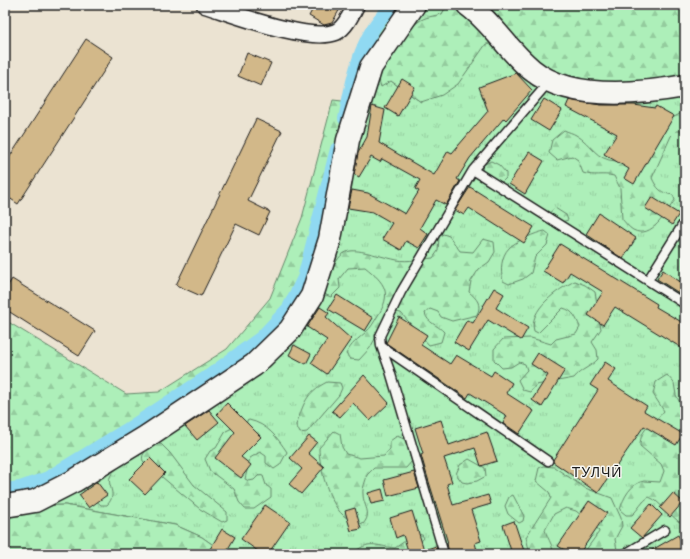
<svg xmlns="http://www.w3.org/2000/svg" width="690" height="559" viewBox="0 0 690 559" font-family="'Architects Daughter',sans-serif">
<defs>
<pattern id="grass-tufts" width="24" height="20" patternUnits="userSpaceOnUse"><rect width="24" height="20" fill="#adefb9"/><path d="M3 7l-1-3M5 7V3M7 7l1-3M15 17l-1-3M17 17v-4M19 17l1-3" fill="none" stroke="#94cc9e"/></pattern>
<pattern id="forest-firs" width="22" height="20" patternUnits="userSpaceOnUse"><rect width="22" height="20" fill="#adefb9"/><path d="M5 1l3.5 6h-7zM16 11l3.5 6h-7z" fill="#94cc9e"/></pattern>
</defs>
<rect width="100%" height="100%" fill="#ebe3d2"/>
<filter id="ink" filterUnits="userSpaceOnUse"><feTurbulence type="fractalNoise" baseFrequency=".025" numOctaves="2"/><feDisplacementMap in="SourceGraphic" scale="8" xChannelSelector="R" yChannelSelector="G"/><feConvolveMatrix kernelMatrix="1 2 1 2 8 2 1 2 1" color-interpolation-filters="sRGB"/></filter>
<g filter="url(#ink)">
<path fill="url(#grass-tufts)" stroke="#64866a" d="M394 5H447L442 14 419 21 391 81 421 102 486 44H496L685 90V554H226L202 537 175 525 65 505 5 507 254 365 344 122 357 66 372 31Z"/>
<path fill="url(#forest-firs)" stroke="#64866a" d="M447 5H685V90L587 94 496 44H486L458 84 442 95 421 102 391 81 381 87C372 66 402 33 418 22 424 17 434 16 442 14Z
M333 100 360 103 330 239 290 330 56 490 48 478 20 488 5 490V320L126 394 159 392 227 349 270 298 302 218Z
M685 111V131H676L671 136 652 178C657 189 661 193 673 195L675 200C666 212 652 240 633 230 629 228 625 222 622 219L620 188 614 176C602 173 595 177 583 173L578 160 572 156 557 160 549 153 552 140 564 130C568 132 573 133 576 135 592 144 595 160 616 161L631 141Z
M491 161 499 165 506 173V178L502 182 493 180 483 176 482 170 483 165Z
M555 208 566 215 568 220 558 223 548 214Z
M545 231 550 235 547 245 535 257 531 273 523 279 509 284 503 281C500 271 501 256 509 248 514 242 537 232 545 231Z
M443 234 449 236 460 251 473 252 483 239 494 242 495 252 489 262 479 269 471 281 469 292C477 299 482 304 477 315L452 321 441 317 438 312 430 309 425 313C427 323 438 325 444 332L441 342 429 345 401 313 390 311 370 348 359 360 350 359 346 354C351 344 358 339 366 332 371 328 374 322 377 317 393 293 385 283 365 267L348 268 339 279 340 288 331 297 324 294C341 237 347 249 397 260 408 262 422 259 433 258L438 251 439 237Z
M575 281 585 285 595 292 601 329 592 342 597 350 598 359C591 367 581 369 574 378L536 385 530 392 523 390 518 380 527 370 525 364 519 362 511 367 502 368 494 360V349L503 339 531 338 551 344 556 339 576 334 580 327C576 318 574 311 563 308L538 333 534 331C528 310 558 289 575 281Z
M667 375 674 383 676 395 682 407 685 408V521L679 522 655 500 649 497C642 501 638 510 632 515H626L620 510C623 498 631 483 644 481 649 481 655 482 660 482L664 471 661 464 640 446C640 427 654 424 664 411L653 394 656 382Z
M327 382 340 383 342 388 339 395 307 432 300 433 296 425C304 404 305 393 327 382Z
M249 420C267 424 277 437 287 452L280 465 274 469 266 463V456L260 452 250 458 245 479 249 481 254 480 259 475 263 476 266 485 271 489V497L254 509H245L239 502 234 489 210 471 205 459 210 451 216 448 226 431Z
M334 431 340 434 342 447 346 454 360 458 384 456 390 449V441L397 436 404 439 410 449 412 461 406 468H374L367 475C366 481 362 488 363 494 363 506 373 513 363 524 357 522 348 520 343 515 329 503 319 467 319 448Z
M154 444H161L170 453 194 485 227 512V520L222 522 200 509 143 461C140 453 149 449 154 444Z
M130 457C125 464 115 468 111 475 105 485 119 493 107 505H101L81 488Z
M469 459 485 468 486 476 477 481 467 483 462 482 456 474 460 465Z
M543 466 554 467 585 488 612 498 621 518 622 526 615 539 617 550 614 554H583L599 532 598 529 576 511 566 508 554 514 545 530C547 538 552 543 553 551L550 554H530L526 537 551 498 549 492 536 481 539 468Z
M513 495 524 516 523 521 519 523 508 514 505 506 509 497Z
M65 505 175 525 202 537 226 554H5V507Z
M415 534 422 535 424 538C419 545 407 548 400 554H352C370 539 374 546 395 548Z"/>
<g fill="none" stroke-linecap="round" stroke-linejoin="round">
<path stroke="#90d9f2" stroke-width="14" d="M345 119C353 80 360 32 394 5
M5 490 20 488 48 478 125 431 212 374 261 338 289 308 304 278 337 149"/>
</g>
<path fill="#d2b889" stroke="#1c1c1c" d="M315 5H342L332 23 324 25 309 16Z
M86 39 113 57 18 204 5 195V164Z
M247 53 271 63 261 86 238 76Z
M516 73 532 90 506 120 504 118 470 158 457 179 460 181 446 205 436 200 420 228 428 234 419 248 406 241 401 250 382 239 392 223 373 212 348 208 352 190 368 193 405 214 419 191 415 189 420 180 382 159 380 162 371 157 359 177 354 174 358 153 367 137 372 106 385 110 379 143 434 175 448 151 452 153 488 111 479 87Z
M402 79 415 87 398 116 385 108Z
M544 99 562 110 549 131 531 120Z
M569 100 601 105H634L655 108 656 106 674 116 634 184 624 178 629 169 604 154 617 134 566 107Z
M256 119 282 131 248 201 270 212 259 235 236 224 201 296 176 285Z
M529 152 544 161 525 194 509 184Z
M470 187 534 227 524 243 469 208 464 215 455 210Z
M652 197 679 214 672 225 645 208Z
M599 213 636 238 623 259 586 234Z
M560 244 657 304 656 307 685 324V350L615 307 603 325 588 315 603 292 570 272 563 283 543 271Z
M663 270 685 285V297L657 279Z
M12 279 95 331 79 356 5 309V290Z
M494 288 504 294 496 308 528 328 521 340 488 320 469 351 454 342 467 320 473 323Z
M337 295 373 318 365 331 328 309Z
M320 307 329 313 326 317 351 339 327 374 311 363 327 340 307 327Z
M399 317 427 335 421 345 450 364 456 355 491 376 494 371 512 383 506 393 534 411 519 434 503 423 507 416 470 393 467 398 386 343Z
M294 345 311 354 306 364 289 355Z
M538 353 565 370 542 407 532 400 548 375 531 364Z
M605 362 616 369 608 381 647 406 644 411 683 434 676 445 644 426 598 493 553 462V460L598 390 590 385Z
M364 375 389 403 370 421 353 403 340 417 332 411Z
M227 403 261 437 241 457 251 465 241 478 215 458 235 432 217 414Z
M209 410 219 422 197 440 185 426Z
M441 420 449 445 487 432 497 461 481 466 475 448 444 458 452 482 447 484 453 505 488 495 491 504 471 510 481 541 475 543 478 554H449L447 543H448L425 469 421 455 423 454 415 428Z
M309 436 317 442 308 453 324 467 301 494 289 484 302 469 290 458Z
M150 458 165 473 145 494 129 479Z
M414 472 419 488 388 496 384 480Z
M97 482 107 495 89 508 79 495Z
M382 489 385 501 371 504 368 493Z
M673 493 683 502 670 517 660 508Z
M589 501 607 513 579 554H571L558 546Z
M651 504 662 515 642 538 630 528Z
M265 505 290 522 268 554H262L241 539Z
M355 508 361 529 351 531 345 511Z
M412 511 424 550 436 546 438 554H409L403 535 396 538 390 518Z
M514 521 525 554H512L503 525Z
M222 529 235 537 225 554H207Z
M678 535 685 548 674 554H645Z"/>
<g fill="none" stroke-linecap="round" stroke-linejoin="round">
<g stroke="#1c1c1c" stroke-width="11">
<path id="lane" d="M549 82 473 170 685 304
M648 280 685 221
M381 346 548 461
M444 554 390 371 381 346 380 336 401 292 473 170
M625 554 665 530"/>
</g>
<g stroke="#1c1c1c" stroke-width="19">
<path id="street" d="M205 5C234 14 310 43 336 32 345 28 352 13 356 5"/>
</g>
<g stroke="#1c1c1c" stroke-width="25">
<path id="secondary" d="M468 5C493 23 508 51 532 70 570 101 640 94 685 86
M5 506 35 501 74 481 146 437 254 365 290 330 312 296 330 239 348 140 371 67 414 5"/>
</g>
<use href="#lane" stroke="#f6f6f2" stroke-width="8"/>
<use href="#street" stroke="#f6f6f2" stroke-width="16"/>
<use href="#secondary" stroke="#f6f6f2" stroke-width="22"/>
</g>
</g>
<g text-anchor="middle" stroke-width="3" stroke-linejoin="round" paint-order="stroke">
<g font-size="14" letter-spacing="1" fill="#1c1c1c" stroke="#f6f6f2">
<text x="597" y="477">ТУЛЧӢ</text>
</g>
</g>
<rect width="690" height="559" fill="none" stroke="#f6f6f2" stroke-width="20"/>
<rect x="10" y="10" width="670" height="539" fill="none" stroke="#1c1c1c" stroke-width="1.5" filter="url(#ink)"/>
</svg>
